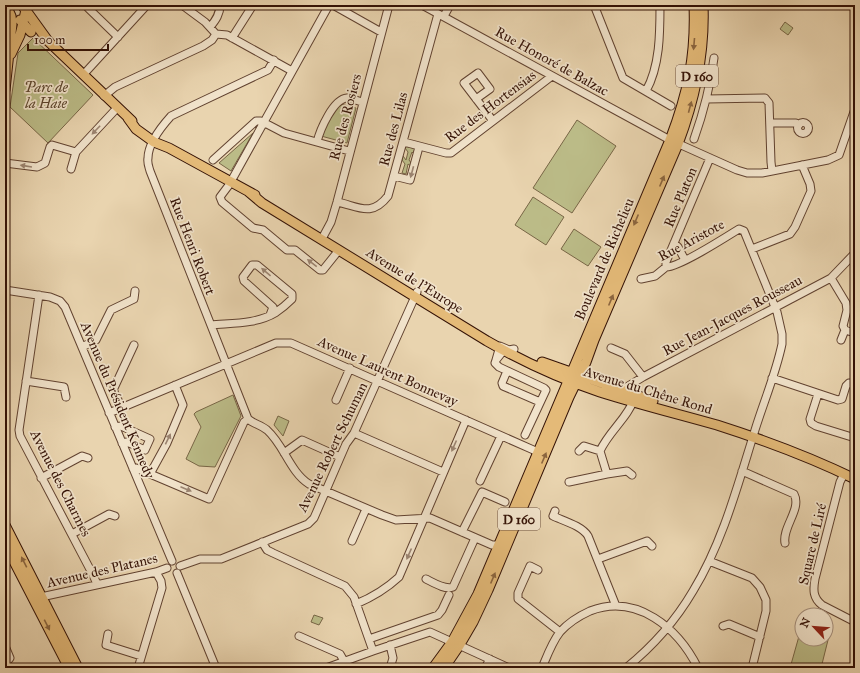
<svg xmlns="http://www.w3.org/2000/svg" width="860" height="673" viewBox="0 0 860 673" font-family="'IM FELL Great Primer',serif">
<rect width="100%" height="100%" fill="#e9d4af"/>
<filter id="stains"><feTurbulence type="fractalNoise" baseFrequency=".005" numOctaves="4"/><feColorMatrix values="0 0 0 0 .2 0 0 0 0 .09 0 0 0 0 .02 0 0 0 .5 -.17"/></filter>
<radialGradient id="worn" r=".72"><stop offset=".6" stop-color="#630" stop-opacity="0"/><stop offset="1" stop-color="#630" stop-opacity=".3"/></radialGradient>
<path fill="#bbbb87" stroke="#786646" d="M785 22 793 28 788 35 780 29Z
M33 38 93 95 48 143 10 107 18 53Z
M341 104 356 108 347 143 321 136 333 112Z
M577 120 616 146 572 213 533 188Z
M253 133 231 171 219 163Z
M405 146 416 149 415 155 412 152 409 160 412 164V167L408 164 406 174 402 173 405 164 402 160 403 156 406 160 408 152 405 148Z
M533 197 564 217 546 245 515 225Z
M574 229 601 247 588 266 561 249Z
M233 395 241 416 215 467 199 466 186 459 201 427 194 414 196 412Z
M278 416 289 421 283 436 274 425Z
M314 615 323 618 319 625 311 622Z
M801 629 802 639H826V635L829 636 821 668H790Z"/>
<g fill="none" stroke-linecap="round" stroke-linejoin="round">
<g stroke="#614230" stroke-width="9">
<path id="minor" d="M90 5 88 8 118 37
M182 5 205 22 216 34
M329 5 229 185 220 197 222 202 253 228 263 230 287 250H295L320 270H323L339 250
M333 5 381 32
M422 5 670 140 737 170 747 173H762L828 160 839 155 855 109
M594 5 623 78 671 106
M444 16 450 5
M210 27C216 20 220 14 220 5
M216 34 227 35 292 71
M232 38 253 5
M274 60 268 70 171 116C162 126 148 144 148 158 147 163 149 167 150 171L248 419C254 424 261 425 267 430 284 445 290 472 309 484L382 515 396 520 430 518 492 545H498
M83 75 147 5
M646 91C660 66 660 33 660 5
M104 96 115 87 203 46 212 40 216 34
M476 99 490 89 478 73 464 83 493 121
M707 99 765 98 769 103 771 162 772 171
M797.5 128a5.5 5.5 0 1 1 11 0a5.5 5.5 0 1 1-11 0Z
M770 123H796L799 125
M694 139C704 111 710 88 714 58
M317 142C320 130 333 99 347 98 352 98 357 101 363 102
M404 142 446 153H451L552 76
M213 160 256 121H261L284 133 349 151
M5 163 37 167 45 163 50 147 52 145 76 152
M71 169 76 152 117 108
M394 176 410 180 419 147
M337 202C358 206 371 218 388 196L438 14
M324 235 331 222 337 202 389 5
M674 243 678 247 685 260
M752 249 790 234 795 227 811 191 810 184 802 165
M666 267V262L710 158
M831 278 846 303 847 310 843 326 845 330 841 340
M5 290 50 297 60 301 65 307 172 561
M39 295 19 430 20 436 93 575 97 584
M211 325C231 323 257 324 275 313 281 309 287 304 292 299V294L257 265H252L243 277 244 281 273 307 270 315
M845 330 855 333
M82 347 96 340 111 310 134 299 135 291
M611 348 625 354 643 377
M504 350 496 360 500 346 509 350 514 349
M496 360 495 363 499 367 544 388 546 390 525 435
M507 371 502 383 503 386 540 402
M772 378 838 400 842 399 846 386 849 383 855 384
M26 381 64 387 66 397
M623 394 625 388 643 377 831 278 855 253
M818 394 810 419 811 423 816 426 855 438
M336 400 350 368
M122 408 114 392V388L134 345
M109 413 276 343H291L538 452
M115 427 121 426 150 439 145 450 127 442 122 443
M354 433 443 472
M579 451 584 446 600 451C609 431 628 418 635 397
M284 453 302 440 340 457
M133 469 136 468 209 499 244 422 248 419
M742 471 794 494C802 509 782 527 785 543
M150 474 167 443 183 405 175 385
M607 474 627 471 632 475
M844 474 840 482 815 579C813 590 813 598 822 605L855 622
M41 478 82 456 88 458
M480 481 501 436
M569 482 607 474 600 451
M555 511 553 516C564 521 582 526 588 536L616 606
M462 532 482 492 505 502
M72 534 109 514 115 516
M352 541 366 509
M262 542 267 550 273 553 345 586 354 597 373 651
M598 559 647 541 652 546
M709 561 752 578 760 587 766 600V611L752 668
M180 566 200 559H221L308 524 314 518 346 444 354 433 417 292
M538 570 530 566 518 593V599L560 632
M177 573 216 668
M426 579C434 583 445 590 453 587L475 538
M41 597 156 572 167 568
M356 604C373 597 386 589 399 577L466 420
M723 626 729 624 760 637
M108 634 106 645 141 656
M299 636 340 654 344 661
M369 639 438 615 442 610 449 595
M5 646 10 658 5 664
M138 668 162 588 161 581 156 572
M326 668 373 651 430 632 509 668
M390 668 393 658 390 645
M485 668 490 659
M542 668C547 656 552 642 560 632 568 623 579 616 590 611 637 593 678 628 698 668
M626 668C652 647 676 620 693 591 723 542 738 484 755 430 764 401 776 373 782 344V334L777 312 744 231 739 229C726 237 678 268 666 267L655 276 641 279"/>
</g>
<g stroke="#341206" stroke-width="11">
<path id="major" d="M22 5 48 41 132 121
M20 20 31 32
M11 54 20 35 26 10
M5 90 12 24 11 16 6 5
M128 118 136 129 154 142 169 148 255 195
M249 192 262 203 487 341C522 361 561 379 600 392 638 404 678 414 717 425 764 440 810 457 855 479
M542 362 653 401
M5 525 78 668
M5 544 69 668
M433 668 452 642 478 594 670 140C688 93 696 56 694 5
M444 668 459 646 473 622 488 590 569 397 586 362 594 340 678 144C695 99 705 53 703 5"/>
</g>
<use href="#minor" stroke="#f1e3cb" stroke-width="7"/>
<use href="#major" stroke="#e4ba78" stroke-width="9"/>
</g>
<defs><path id="oneway-solid" d="M-6-.8H1V-3.2L6.5 0L1 3.2V.8H-6Z"/></defs>
<g fill="#8c663f">
<use href="#oneway-solid" transform="translate(694 44) rotate(95)"/>
<use href="#oneway-solid" transform="translate(690 107) rotate(-75)"/>
<use href="#oneway-solid" transform="translate(662 181) rotate(-67)"/>
<use href="#oneway-solid" transform="translate(636 220) rotate(113)"/>
<use href="#oneway-solid" transform="translate(611 300) rotate(-67)"/>
<use href="#oneway-solid" transform="translate(544 458) rotate(-67)"/>
<use href="#oneway-solid" transform="translate(24 562) rotate(-117)"/>
<use href="#oneway-solid" transform="translate(493 578) rotate(-67)"/>
<use href="#oneway-solid" transform="translate(47 625) rotate(63)"/>
</g>
<g fill="#9c8572">
<use href="#oneway-solid" transform="translate(96 130) rotate(134)"/>
<use href="#oneway-solid" transform="translate(26 166) rotate(-171)"/>
<use href="#oneway-solid" transform="translate(412 172) rotate(105)"/>
<use href="#oneway-solid" transform="translate(312 263) rotate(-142)"/>
<use href="#oneway-solid" transform="translate(266 272) rotate(-140)"/>
<use href="#oneway-solid" transform="translate(168 439) rotate(-64)"/>
<use href="#oneway-solid" transform="translate(454 446) rotate(114)"/>
<use href="#oneway-solid" transform="translate(186 489) rotate(23)"/>
<use href="#oneway-solid" transform="translate(409 554) rotate(114)"/>
</g>
<g text-anchor="middle" stroke-width="3.5" stroke-linejoin="round" paint-order="stroke">
<g fill="#f1e3cb" stroke="#6d5141" stroke-width="1">
<rect x="676" y="65" width="42" height="22" rx="3"/>
<rect x="498" y="508" width="42" height="22" rx="3"/>
</g>
<g font-size="13" font-weight="bold" fill="#341206">
<text x="697" y="81">D 160</text>
<text x="519" y="524">D 160</text>
</g>
<g font-size="14" fill="#341206" stroke="#f1e3cb">
<text transform="translate(552 61) rotate(29)" y="5">Rue Honoré de Balzac</text>
<text transform="translate(490 106) rotate(-37)" y="5">Rue des Hortensias</text>
<text transform="translate(345 117) rotate(-75)" y="5">Rue des Rosiers</text>
<text transform="translate(393 129) rotate(-75)" y="5">Rue des Lilas</text>
<text transform="translate(680 197) rotate(-67)" y="5">Rue Platon</text>
<text transform="translate(691 240) rotate(-28)" y="5">Rue Aristote</text>
<text transform="translate(193 246) rotate(69)" y="5">Rue Henri Robert</text>
<text transform="translate(604 259) rotate(-67)" y="5">Boulevard de Richelieu</text>
<text transform="translate(415 280) rotate(32)" y="5">Avenue de l’Europe</text>
<text transform="translate(732 315) rotate(-28)" y="5">Rue Jean-Jacques Rousseau</text>
<text transform="translate(388 371) rotate(24)" y="5">Avenue Laurent Bonnevay</text>
<text transform="translate(648 390) rotate(17)" y="5">Avenue du Chêne Rond</text>
<text transform="translate(118 400) rotate(67)" y="5">Avenue du Président Kennedy</text>
<text transform="translate(332 447) rotate(-64)" y="5">Avenue Robert Schuman</text>
<text transform="translate(61 483) rotate(63)" y="5">Avenue des Charmes</text>
<text transform="translate(812 544) rotate(-77)" y="5">Square de Liré</text>
<text transform="translate(102 570) rotate(-13)" y="5">Avenue des Platanes</text>
</g>
<g font-size="14" font-style="italic" fill="#5c452d" stroke="#f1e3cb">
<text x="46" y="92">Parc de<tspan x="46" dy="16">la Haie</tspan></text>
</g>
</g>
<rect width="860" height="673" fill="none" stroke="#e9d4af" stroke-width="20"/>
<rect x="6" y="6" width="848" height="661" fill="none" stroke="#341206" stroke-width="2"/>
<rect x="10" y="10" width="840" height="653" fill="none" stroke="#341206"/>
<g transform="translate(814 627) rotate(296)"><circle r="19" fill="#f1e3cb" stroke="#a58f7c"/>
<path d="M0-3L7 15L0 10L-7 15Z" fill="#8f2418"/>
<text y="-6" font-size="11" font-weight="bold" text-anchor="middle" fill="#341206">N</text>
</g>
<path d="M28 44v6h80v-6" fill="none" stroke="#341206" stroke-width="2"/>
<text x="34" y="44" font-size="12" fill="#341206" stroke="#f1e3cb" stroke-width="3" paint-order="stroke">100 m</text>
<rect width="100%" height="100%" filter="url(#stains)"/>
<rect width="100%" height="100%" fill="url(#worn)"/>
</svg>
